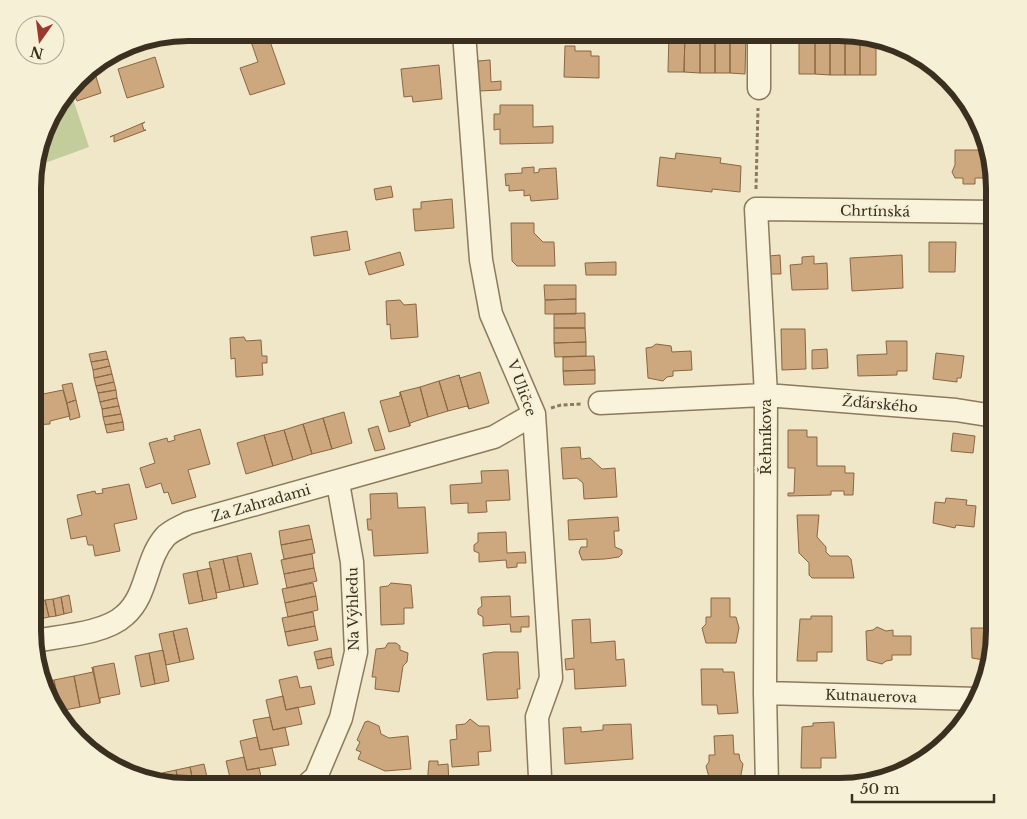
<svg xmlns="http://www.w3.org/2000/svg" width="1027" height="819" viewBox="0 0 1027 819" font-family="'Libre Baskerville',serif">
<rect width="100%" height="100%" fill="#efe7c7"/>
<path fill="#c2cd9b" d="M70 90 89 147 34 167 53 111Z"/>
<path fill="#cda77d" stroke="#8a6642" d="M248 33H267L285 84 250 95 240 68 258 62Z
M406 33H443L444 35 406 38Z
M669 33H685L684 72H668Z
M685 33H700V73L684 72Z
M700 33H715V73H700Z
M715 33H730V73H715Z
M730 33H746L745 74 730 73Z
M799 33H815V74H799Z
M815 33H830V75L815 74Z
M830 33H845V75H830Z
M845 33 860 36V75H845Z
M860 36 876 39V75H860Z
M565 46H575V51H591V56H599V78L564 77Z
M155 57 164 87 127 98 118 69Z
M490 60 491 82 501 81V90L479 91 478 61Z
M439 65 442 99 413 102 412 96 404 97 401 69Z
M93 67 101 93 77 101 72 88 86 71Z
M500 105H533V127L553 126V143L500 144V129L494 130V114H500Z
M145 122 142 124 144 130H146L114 142V135L110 137Z
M955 150H983V178H975V184H963V178H955L952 172 955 165Z
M676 153 721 158 720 163 741 166 740 192 712 189V192L657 186 660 157 675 159Z
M534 167V173L539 172V169L556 168 558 199 531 201 530 195 524 196V190L509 191V185L506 186 505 174 522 173V168Z
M391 186 393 197 376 200 374 189Z
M452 199 454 228 415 231 413 209H421V202Z
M511 223H534V233L543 242H554L555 266H517L512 261Z
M347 231 350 250 314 256 311 237Z
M986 237H994V261H985Z
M929 242H956L955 272H929Z
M400 252 404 265 369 275 365 262Z
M780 255 781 274H770L769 256Z
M902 255 903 288 852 291 850 258Z
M814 256V264L827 263 828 289 792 290 790 265 802 264V257Z
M616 262V275H586L585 263Z
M544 285H576V299L545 300Z
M576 299V314H545V300Z
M400 300 404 305 416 304 418 337 391 339 390 324 387 325 386 301Z
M585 313V328H554V314Z
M554 328H585L586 342 554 343Z
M781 329H805L806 369 782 370Z
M244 337 246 341 261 340 262 356H267V363H262L263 375 236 377 235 358 231 359 230 338Z
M886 341H907V371H897V375L858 376 857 355 887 354Z
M586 342V356L555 357 554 343Z
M656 344 671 346 672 352 691 351 692 370 673 371V376L667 377 663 381 648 378 646 348 652 347Z
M827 349 828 368 812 369V350Z
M106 351 108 359 91 362 89 354Z
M936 353 964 356 961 378H957V382L933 379Z
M594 356 595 370 563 371V357Z
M108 359 110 366 93 370 91 362Z
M110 366 112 374 94 378 93 370Z
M595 370V384L564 385 563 371Z
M480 372 489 403 469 409 459 375 460 378Z
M112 374 114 382 96 386 94 378Z
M459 375 469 409 467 406 448 411 439 381Z
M439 381 448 411 428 417 420 387Z
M114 382 116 390 98 393 96 386Z
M72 383 76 400 67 403 62 385Z
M420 387 428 417 410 423V426L400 392Z
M63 390 70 416 50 421V424L33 425V396Z
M116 390 117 398 100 402 98 393Z
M400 392 410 426 389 432 380 401 400 396Z
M117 398 119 406 102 409 100 402Z
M76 400 80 417 70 420 67 403Z
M119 406 121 414 103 417 102 409Z
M344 412 352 443 332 449 323 418Z
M121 414 123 422 105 425 103 417Z
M323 418 332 449 312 454 303 424Z
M123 422 124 430 107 433 105 425Z
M303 424 312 454 293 460 284 430Z
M378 426 385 449 375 451 368 429Z
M200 429 210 464 188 470 196 497 172 504 168 492 164 493 161 483 146 488 140 468 155 463 149 443 167 438 168 442 175 440 174 436Z
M284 430 293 460 273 466 264 435Z
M788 430H807V437H817V466H845V473H854L853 495H844V491H831V495L788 496V493H794L795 468H788Z
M953 433 975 436 973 453 951 451Z
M264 435 273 466 246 474 237 443Z
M580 447 581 459 590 458 602 469 615 468 617 497 584 499 583 483 577 478 563 479 561 448Z
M508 470 510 500 486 501 487 512 468 513V503L451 504 450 485 482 483 481 471Z
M129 484 137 519 114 524 120 551 95 556 93 545H88L86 536 71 539 67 519 82 515 77 495 95 491 96 494 103 493 102 489Z
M397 493 398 508 425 507 428 553 374 556 372 530H368L367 519H371L370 494Z
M946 498 967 500 966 505 976 506 974 527 956 525 955 528 933 523 935 502 945 503Z
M797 515H819L817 537 826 547V552L830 556H848L851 559 854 578H812L809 575V563L799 553Z
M618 517 619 531H614L615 547 622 550V554L619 557 605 559 582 560 579 552 581 547H587V539L569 540 568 520Z
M33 521 41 558 33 560Z
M309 525 312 539 281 545 279 531Z
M506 532 507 553 525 552 526 563H517V567L507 568 506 560 479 562V553L474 551V545L478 542V533Z
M312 539 315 553 284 559 281 545Z
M251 553 258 584 244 587 237 556Z
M312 554 314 568 284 574 281 560Z
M237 556 244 587 230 590 223 559Z
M223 559 230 590 216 593 209 562Z
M211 568 217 598 203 601 197 571Z
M314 568 317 581 287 588 284 574Z
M197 571 203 601 189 604 183 574Z
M313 583 316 596 285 603 282 589Z
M391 583 411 585 413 608H404V624L381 625 380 587 388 586Z
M69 595 72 612 64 614 61 597Z
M316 596 318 610 288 617 285 603Z
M510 596 511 617 529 616V627H521V632H511L510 624 483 626V617L478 614V609L482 606 481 597Z
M61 597 64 614 56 616 53 599Z
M711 598H730V617H736L739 628 736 643H706L702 628 706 624V617H711Z
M53 599 56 616 49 617 45 600Z
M45 600 49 617 40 619 37 602Z
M313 612 315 626 285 632 282 618Z
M811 616H832V652H817V661H797L800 619H811Z
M590 619 591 643 615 641 616 660 624 659 626 686 575 689 574 669 566 670 565 659 574 658 572 620Z
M315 626 318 640 288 646 285 632Z
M877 627 886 631 893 630V636H911V655H892V660L886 661 882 664 867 660 866 631 873 630Z
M187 628 194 659 180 662 173 631Z
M971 628H984V635H994L990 661 972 658Z
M173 631 180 662 166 665 159 634Z
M388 643H396L400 646V650L408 653 407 662 403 666 399 692 375 689 376 677H372L376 649 385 648Z
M331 648 332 657 316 660 314 652Z
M163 650 169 681 155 684 149 653Z
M494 652H518L520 689H517L518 698 487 700 483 654Z
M149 653 155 684 141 687 135 656Z
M332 657 334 665 318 669 316 660Z
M114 663 120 694 100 698V703L93 667Z
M92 667 100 703 80 707 74 676 93 672Z
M701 669H723V672H734L738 713 718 714 717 705H702Z
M74 676 80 707 60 711 54 680Z
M297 676 300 688 311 686 315 704 286 710 279 680Z
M54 680 60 711 58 712 49 700 44 682Z
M283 696 286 710 298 707 302 724 273 730 266 700Z
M270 717 273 730 285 727 289 745 260 750 253 720Z
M470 719 479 726H489L491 751 478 752 479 765 452 767 450 740 457 739 456 725 465 724Z
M368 721 379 726 381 734 389 738 408 736 411 769 385 771 358 759 361 752 356 750 360 742 357 740 365 722Z
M834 722 836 758H821V768H801L802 727 813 726V723Z
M631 724 633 759 565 764 563 728 581 727V732L603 730V725Z
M733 735 734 754H739L740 760 743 764 740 780 710 781 706 766 709 762V755H715L714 736Z
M257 737 260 750 272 748 276 765 247 770 240 741Z
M244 757 247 770 259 768 263 785 232 786 226 761Z
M429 761H438V765L448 764 449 784 427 786Z
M204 764 209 786H194L190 767Z
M190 767 194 786H179L176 770Z
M176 770 179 786 164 783 162 773Z"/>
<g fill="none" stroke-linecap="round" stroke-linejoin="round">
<g stroke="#8b7a5c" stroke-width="25">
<path id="street" d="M464 33 481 260 491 314 534 414 551 678 537 717 540 777
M759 88V33
M600 403 766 395 956 410 994 416
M33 641C60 636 105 634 125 615 148 595 145 560 165 537 170 531 181 527 188 523L494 437 534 414
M765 693 977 699
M306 786 316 777 341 718 356 652 352 562 338 483
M767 786 765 693 766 395 756 209 994 212"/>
</g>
<path stroke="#8b7a5c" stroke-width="3" stroke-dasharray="4 2.5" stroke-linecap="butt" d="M756 189 758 108
M551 408 561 405 582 404"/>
<use href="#street" stroke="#f9f3db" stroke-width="22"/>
</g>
<g text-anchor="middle" stroke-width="5" stroke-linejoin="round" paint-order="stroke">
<g font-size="14" fill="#3b3020" stroke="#f6f0d7">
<text transform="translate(875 211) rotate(1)" y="5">Chrtínská</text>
<text transform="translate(522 388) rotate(70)" y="5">V Uličce</text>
<text transform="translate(880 404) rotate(5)" y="5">Žďárského</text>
<text transform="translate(766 437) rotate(-90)" y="5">Řehníkova</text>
<text transform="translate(261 503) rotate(-16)" y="5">Za Zahradami</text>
<text transform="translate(353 609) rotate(-91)" y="5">Na Výhledu</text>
<text transform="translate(871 696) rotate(2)" y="5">Kutnauerova</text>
</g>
</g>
<path d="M0 0H1027V819H0ZM188 41H839A147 147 0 0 1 986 188V631A147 147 0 0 1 839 778H188A147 147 0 0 1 41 631V188A147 147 0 0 1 188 41Z" fill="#f6f0d7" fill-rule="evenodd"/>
<path fill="none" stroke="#3b3020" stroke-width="6" d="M188 41H839A147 147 0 0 1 986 188V631A147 147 0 0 1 839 778H188A147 147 0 0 1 41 631V188A147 147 0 0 1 188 41Z"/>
<g transform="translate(40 40) rotate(194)"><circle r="24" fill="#f6f0d7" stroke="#aba38e"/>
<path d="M0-4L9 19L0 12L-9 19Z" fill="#9a382c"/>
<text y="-8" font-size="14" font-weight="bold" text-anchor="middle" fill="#3b3020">N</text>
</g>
<path d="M852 794v8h142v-8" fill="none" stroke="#3b3020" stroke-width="2.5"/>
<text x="860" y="794" font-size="15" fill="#3b3020" stroke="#f6f0d7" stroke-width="4" paint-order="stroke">50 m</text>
</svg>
